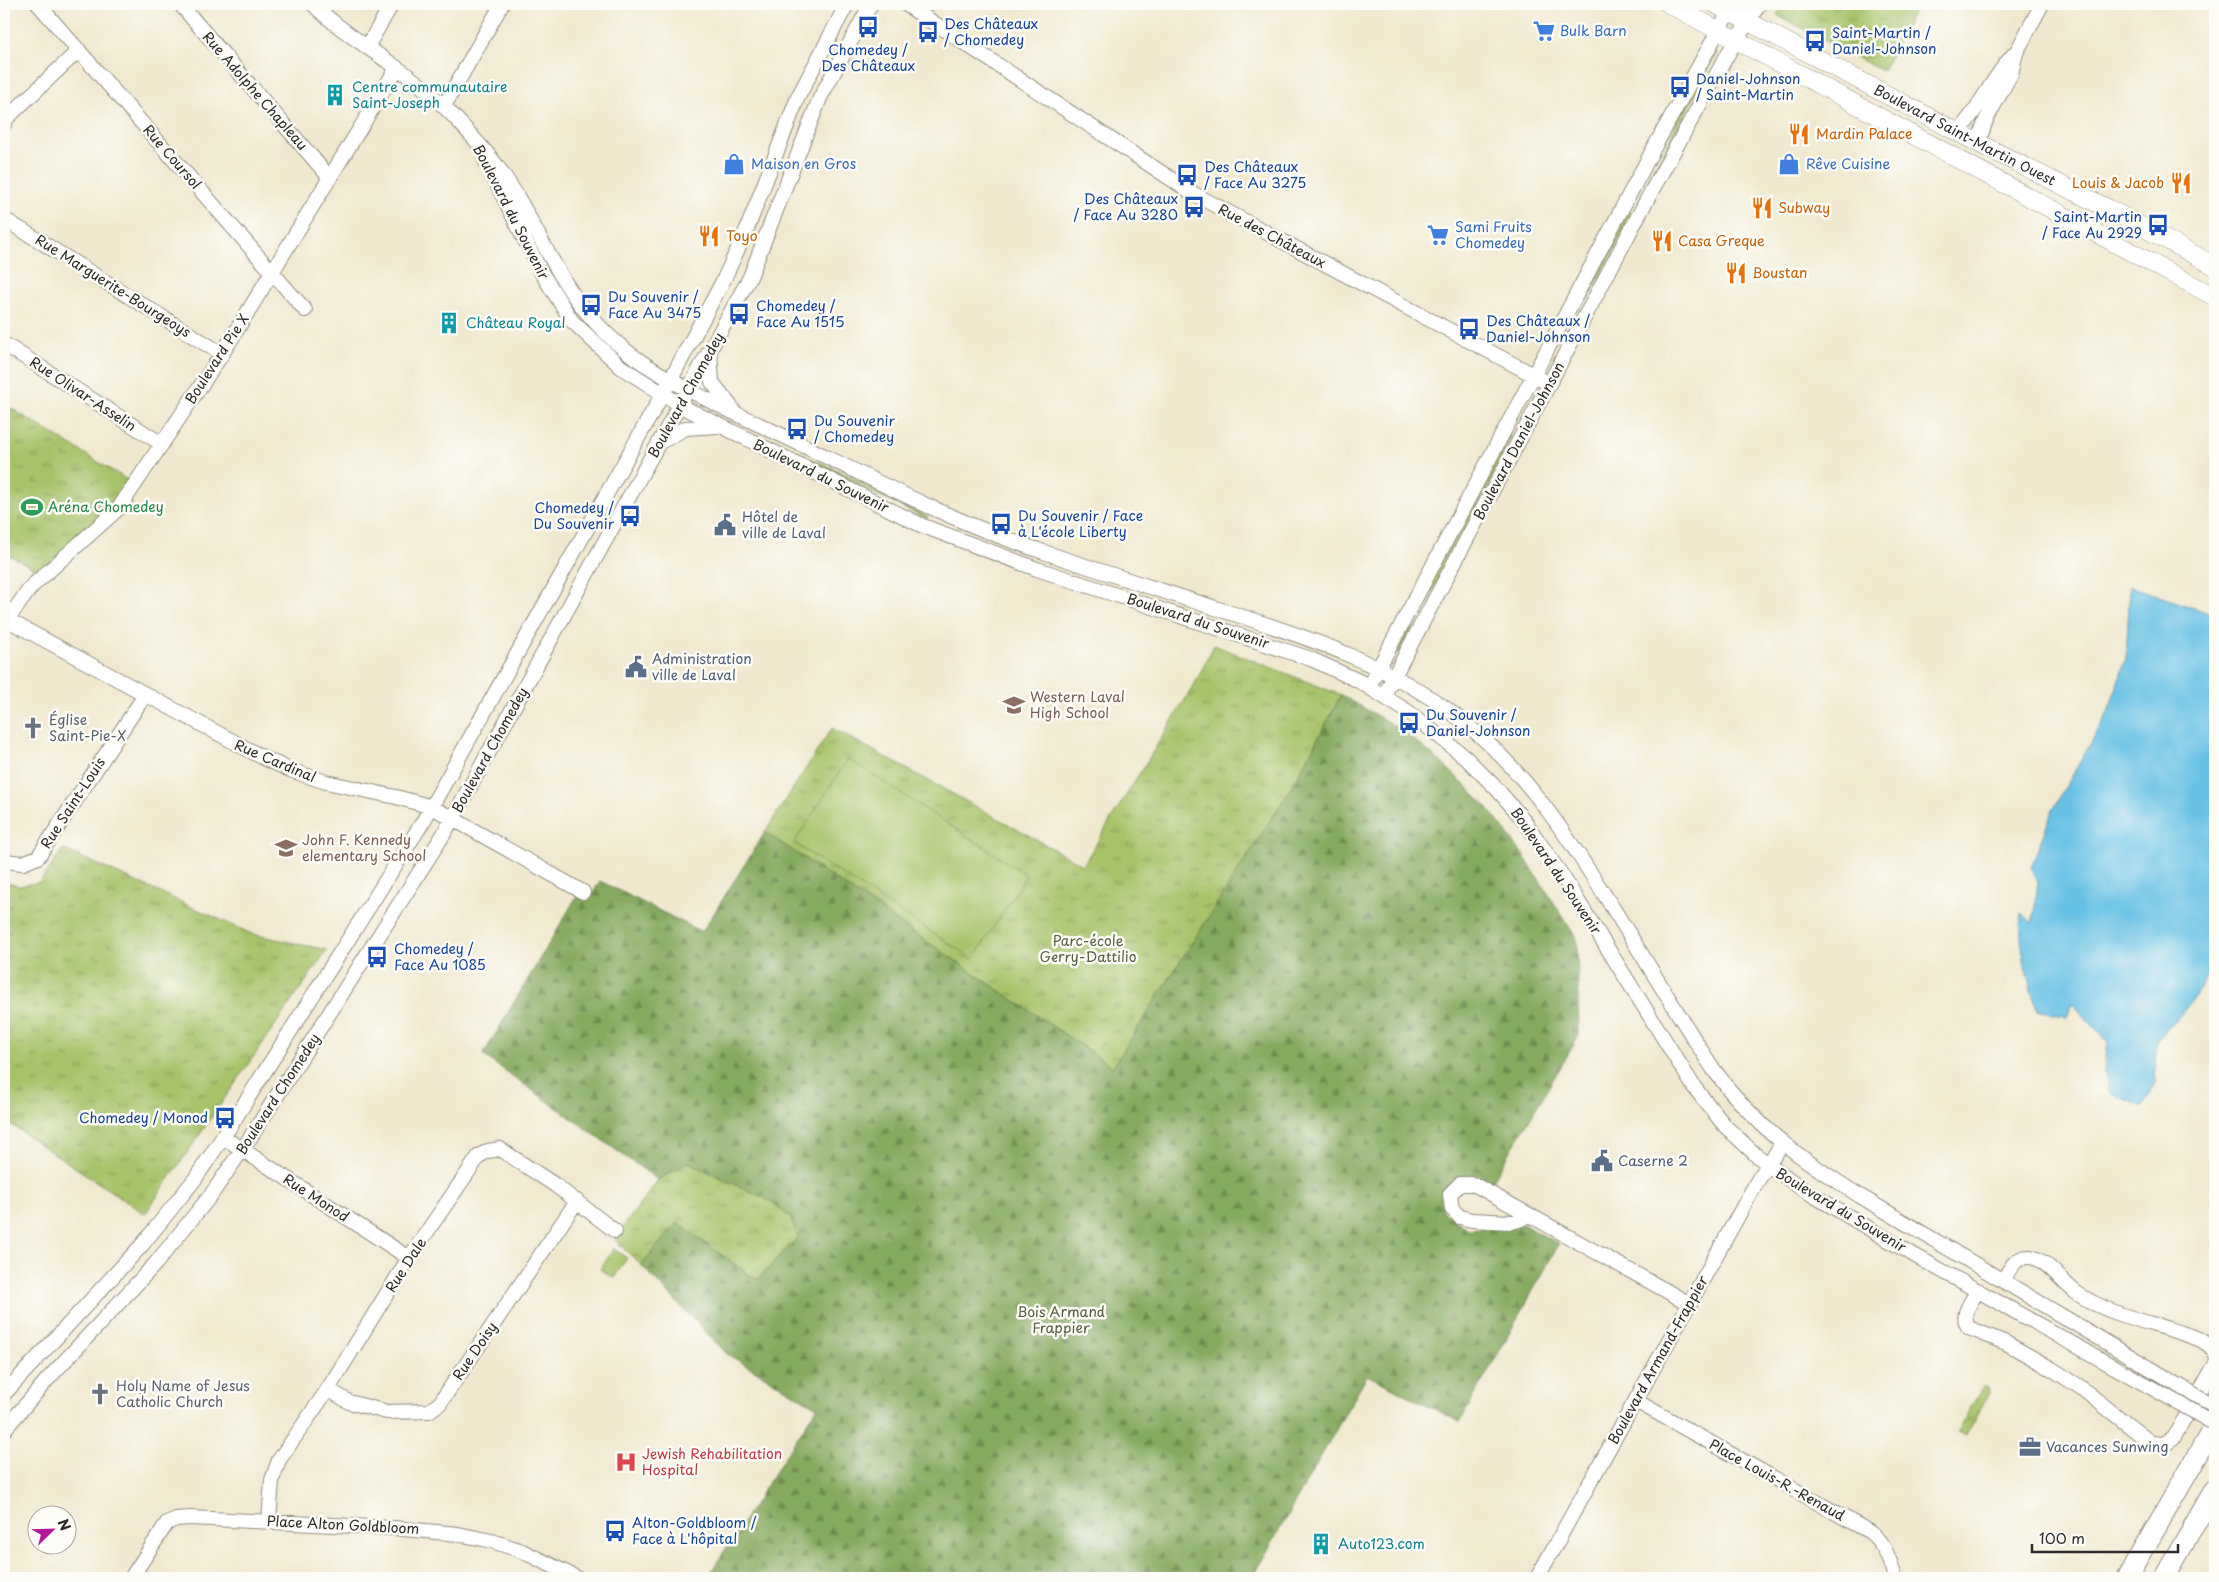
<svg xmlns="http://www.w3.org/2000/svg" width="2219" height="1582" viewBox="0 0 2219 1582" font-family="'Playpen Sans',sans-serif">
<defs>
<pattern id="grass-tufts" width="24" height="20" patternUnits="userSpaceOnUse" patternTransform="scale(1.25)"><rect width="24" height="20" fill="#a7c36a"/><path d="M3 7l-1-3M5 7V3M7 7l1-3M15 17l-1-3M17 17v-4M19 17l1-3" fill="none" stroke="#889f57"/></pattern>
<pattern id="forest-firs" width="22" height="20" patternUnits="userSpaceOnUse" patternTransform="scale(1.25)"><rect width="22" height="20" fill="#85a95e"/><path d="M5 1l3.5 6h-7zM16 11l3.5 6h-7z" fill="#6d8a4e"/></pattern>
</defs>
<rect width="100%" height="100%" fill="#fdfcf7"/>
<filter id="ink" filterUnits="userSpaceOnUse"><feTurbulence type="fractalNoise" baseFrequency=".02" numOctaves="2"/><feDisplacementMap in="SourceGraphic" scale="10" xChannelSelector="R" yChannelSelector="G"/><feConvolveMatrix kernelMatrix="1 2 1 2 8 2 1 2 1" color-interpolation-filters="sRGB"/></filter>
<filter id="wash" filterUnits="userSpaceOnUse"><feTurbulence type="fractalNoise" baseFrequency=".0096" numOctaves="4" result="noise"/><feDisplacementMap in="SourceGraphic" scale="20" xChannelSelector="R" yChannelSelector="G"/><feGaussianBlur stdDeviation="1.12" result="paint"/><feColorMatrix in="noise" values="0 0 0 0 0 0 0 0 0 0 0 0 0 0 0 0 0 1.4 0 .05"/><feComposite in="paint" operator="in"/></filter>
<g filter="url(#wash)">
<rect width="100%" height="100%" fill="#f0e9cf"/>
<path fill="url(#grass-tufts)" stroke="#69774a" d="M1783 4H1917L1882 71 1777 15Z
M1716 52H1717L1650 181 1649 180 1667 145 1681 109Z
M1627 210 1633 213 1588 299 1586 298Z
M4 404 134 484 44 574 4 552Z
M1508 435 1510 436 1493 478 1399 654 1394 651Z
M774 443C827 465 878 488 928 517L927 519 774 444Z
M1214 645 1341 695 1296 780 1113 1067 765 832 832 728 1083 865 1196 682Z
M63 849 252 934 327 950 145 1214 4 1120V882L19 886 40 882Z
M688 1162 772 1202 790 1217 798 1237 757 1280 677 1223 641 1265 614 1239 658 1180Z
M1983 1386 1988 1388 1989 1393 1966 1436 1957 1432Z"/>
<path fill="url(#forest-firs)" stroke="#586a44" d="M1341 695 1402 730 1441 762 1487 807 1524 856 1577 939 1579 1036 1491 1184 1470 1174 1452 1181 1441 1193 1443 1212 1468 1229 1522 1224 1559 1244 1460 1422 1367 1375 1252 1578H707L817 1407 727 1354 641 1265 677 1223 757 1280 798 1237 790 1217 772 1202 688 1162 658 1180 483 1055 577 896 589 900 600 881 702 932 765 832 1113 1067 1296 780Z"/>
<path fill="#a7c36a" stroke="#69774a" d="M848 759 1027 875 973 959 794 843Z
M614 1249 627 1258 614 1278 600 1269Z"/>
<path fill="#66c1e4" stroke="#487688" d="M2130 586 2215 615V959L2192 1002 2156 1041 2155 1082 2143 1107 2110 1093 2104 1071 2108 1042 2072 1003 2067 1017 2038 1010C2028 987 2018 938 2021 913L2033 923 2038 881 2031 867 2053 809 2107 715 2126 658Z"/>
</g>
<g filter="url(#ink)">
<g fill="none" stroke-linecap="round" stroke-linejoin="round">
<g stroke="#8e8a7d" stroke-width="16">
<path id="minor" d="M38 4 305 310
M180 4 330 178
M313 4C343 34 381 55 415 81 442 102 464 127 486 152 522 194 541 247 572 293 591 320 616 345 643 363 692 395 746 418 798 443 878 482 956 523 1041 551 1099 571 1157 589 1215 608 1305 636 1398 666 1471 728 1526 774 1564 831 1602 891 1640 950 1675 1011 1714 1070 1756 1128 1801 1159 1860 1196L2185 1389
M905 4 1194 194 1541 379
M367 47 392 4
M444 106 502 4
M4 124 7 118 79 50
M1957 133C1980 109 1992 77 2015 53
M1978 143 1986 120 2011 74 2016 53 2042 4
M485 160 541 272 572 321 621 367 687 409 923 526 1037 569 1311 659 1359 681 1410 713 1465 757 1496 788 1523 819 1563 877 1694 1087 1725 1126 1756 1155 1801 1188 1912 1254 2177 1402
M4 219 222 354
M4 344 162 444
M710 352 712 382 732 408
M662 441 686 428 717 426
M4 618 262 757 290 770 326 782 396 797 432 807 583 892
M4 624 32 586 119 508 222 354 397 68
M1369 686 1655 146 1733 4
M1384 695 1651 192 1729 52 1759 4
M4 861 23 863 38 857 145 695
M223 1137 409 1258
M1527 1214 1522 1219 1511 1222 1472 1220 1460 1217 1452 1209 1450 1194 1460 1184H1472L1477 1186 1690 1304
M2003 1281C2009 1270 2015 1256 2030 1257 2046 1258 2064 1285 2078 1294 2114 1318 2161 1324 2201 1340L2210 1346 2215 1354
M1978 1290C1972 1301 1959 1315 1969 1328L2006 1343 2052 1369 2080 1387 2151 1443 2164 1444 2174 1437 2215 1365
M328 1389 349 1402 387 1412 429 1411 440 1403 577 1201
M4 1394 142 1245 195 1179 229 1128 424 820 671 379 724 279 747 229 798 97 847 4
M1636 1401 1870 1532C1885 1544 1890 1560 1895 1578
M4 1430 47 1380 156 1263 211 1195 248 1141 445 832 750 277 820 98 871 4
M269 1521 272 1480 279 1460 328 1389 409 1258 479 1156 488 1151 500 1149 555 1185 615 1231
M131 1578 167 1523 176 1519 190 1518 393 1528 458 1534 492 1541 522 1551 577 1578
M1537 1578 1758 1180 1782 1144"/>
</g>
<g stroke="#8e8a7d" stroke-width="19">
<g id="major">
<path d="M1669 4 2215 297"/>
<path id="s1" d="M1715 4 1978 143 2111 210 2215 266"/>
</g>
</g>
<g stroke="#8e8a7d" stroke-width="22">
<path id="highway" d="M2127 1578 2215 1425
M2164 1578 2215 1489"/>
</g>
<use href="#minor" stroke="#fff" stroke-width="14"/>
<use href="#major" stroke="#fff" stroke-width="18"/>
<use href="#highway" stroke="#fff" stroke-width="20"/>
<g stroke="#8e8a7d" stroke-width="16" stroke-linecap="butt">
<path id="minor-bridge" d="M2185 1389 2215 1406
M2177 1402 2215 1424"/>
</g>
<use href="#minor-bridge" stroke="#fff" stroke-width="14"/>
</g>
</g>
<defs>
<g id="bus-bare" transform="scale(1.725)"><path d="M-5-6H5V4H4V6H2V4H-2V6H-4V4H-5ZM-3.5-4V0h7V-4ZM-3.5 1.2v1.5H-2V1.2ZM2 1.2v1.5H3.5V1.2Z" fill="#1a4fb4" stroke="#fdfcf7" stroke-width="2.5" paint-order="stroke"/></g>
<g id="supermarket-bare" transform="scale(1.725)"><path d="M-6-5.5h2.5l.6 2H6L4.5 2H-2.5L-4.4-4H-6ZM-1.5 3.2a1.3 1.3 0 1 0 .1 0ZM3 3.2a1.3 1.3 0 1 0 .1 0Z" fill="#3f7fe0" stroke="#fdfcf7" stroke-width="2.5" paint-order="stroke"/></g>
<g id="building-bare" transform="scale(1.725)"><path d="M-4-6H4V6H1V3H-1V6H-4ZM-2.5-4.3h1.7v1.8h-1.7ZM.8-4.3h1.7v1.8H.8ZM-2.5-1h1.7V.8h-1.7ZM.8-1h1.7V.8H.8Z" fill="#0f9aa8" stroke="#fdfcf7" stroke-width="2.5" paint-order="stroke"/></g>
<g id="restaurant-bare" transform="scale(1.725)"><path d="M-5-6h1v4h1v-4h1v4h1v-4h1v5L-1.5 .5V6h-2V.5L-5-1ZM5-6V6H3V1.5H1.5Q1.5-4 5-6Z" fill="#e8710a" stroke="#fdfcf7" stroke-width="2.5" paint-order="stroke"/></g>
<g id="shop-bare" transform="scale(1.725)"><path d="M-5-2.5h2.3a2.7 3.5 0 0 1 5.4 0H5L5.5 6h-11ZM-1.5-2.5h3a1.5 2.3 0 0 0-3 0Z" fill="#3f7fe0" stroke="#fdfcf7" stroke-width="2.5" paint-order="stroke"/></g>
<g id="stadium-bare" transform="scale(1.725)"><path d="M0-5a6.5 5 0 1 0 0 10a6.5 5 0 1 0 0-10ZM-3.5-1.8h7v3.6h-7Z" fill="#2e9e5b" stroke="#fdfcf7" stroke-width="2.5" paint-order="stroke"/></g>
<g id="civic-bare" transform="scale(1.725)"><path d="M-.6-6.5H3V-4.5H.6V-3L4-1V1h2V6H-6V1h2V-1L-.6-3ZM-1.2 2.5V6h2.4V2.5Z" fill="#5c6f8a" stroke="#fdfcf7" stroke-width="2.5" paint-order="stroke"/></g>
<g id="school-bare" transform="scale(1.725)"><path d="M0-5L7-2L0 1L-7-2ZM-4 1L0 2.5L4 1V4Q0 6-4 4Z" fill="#8d6e63" stroke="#fdfcf7" stroke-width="2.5" paint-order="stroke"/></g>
<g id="church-bare" transform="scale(1.725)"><path d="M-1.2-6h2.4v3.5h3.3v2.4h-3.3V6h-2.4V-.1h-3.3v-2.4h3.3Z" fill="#6b7280" stroke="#fdfcf7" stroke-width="2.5" paint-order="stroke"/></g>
<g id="office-bare" transform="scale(1.725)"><path d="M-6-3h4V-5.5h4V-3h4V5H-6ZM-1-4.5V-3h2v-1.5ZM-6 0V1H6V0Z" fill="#5c6f8a" stroke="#fdfcf7" stroke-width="2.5" paint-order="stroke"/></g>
<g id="hospital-bare" transform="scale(1.725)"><path d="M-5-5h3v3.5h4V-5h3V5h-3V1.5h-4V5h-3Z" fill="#e0444e" stroke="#fdfcf7" stroke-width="2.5" paint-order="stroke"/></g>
</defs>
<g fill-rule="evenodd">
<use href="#bus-bare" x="868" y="27"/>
<use href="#supermarket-bare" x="1544" y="31"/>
<use href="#bus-bare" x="928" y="32"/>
<use href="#bus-bare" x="1815" y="41"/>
<use href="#bus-bare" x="1680" y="87"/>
<use href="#building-bare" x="335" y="95"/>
<use href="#restaurant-bare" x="1799" y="134"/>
<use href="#shop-bare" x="734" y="164"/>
<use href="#shop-bare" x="1789" y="164"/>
<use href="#bus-bare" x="1187" y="175"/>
<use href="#restaurant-bare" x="2181" y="183"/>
<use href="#bus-bare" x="1194" y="207"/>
<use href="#restaurant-bare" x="1762" y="208"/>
<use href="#bus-bare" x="2158" y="225"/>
<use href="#supermarket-bare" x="1438" y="235"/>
<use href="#restaurant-bare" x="709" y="236"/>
<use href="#restaurant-bare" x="1662" y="241"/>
<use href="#restaurant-bare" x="1736" y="273"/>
<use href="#bus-bare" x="591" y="305"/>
<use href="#bus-bare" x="739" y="314"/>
<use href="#building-bare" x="449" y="323"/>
<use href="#bus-bare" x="1469" y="329"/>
<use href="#bus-bare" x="797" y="429"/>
<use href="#stadium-bare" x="32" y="507"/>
<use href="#bus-bare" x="630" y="516"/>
<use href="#bus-bare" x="1001" y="524"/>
<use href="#civic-bare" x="725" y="525"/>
<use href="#civic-bare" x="636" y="667"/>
<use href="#school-bare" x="1014" y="705"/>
<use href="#bus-bare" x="1409" y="723"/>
<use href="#church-bare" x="33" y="728"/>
<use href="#school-bare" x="286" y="848"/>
<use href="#bus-bare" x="377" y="957"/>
<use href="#bus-bare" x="225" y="1118"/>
<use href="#civic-bare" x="1602" y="1161"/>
<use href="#church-bare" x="100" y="1394"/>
<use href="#office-bare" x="2030" y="1447"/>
<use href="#hospital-bare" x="626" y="1462"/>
<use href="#bus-bare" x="615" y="1531"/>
<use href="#building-bare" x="1321" y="1544"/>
</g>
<g text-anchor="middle" stroke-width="5" stroke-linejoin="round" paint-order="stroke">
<g font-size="14" fill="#164399" stroke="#fdfcf7" text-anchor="start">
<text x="944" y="29">Des Châteaux<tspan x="944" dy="16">/ Chomedey</tspan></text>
<text x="1832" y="38">Saint-Martin /<tspan x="1832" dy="16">Daniel-Johnson</tspan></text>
<text x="868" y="55" text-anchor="middle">Chomedey /<tspan x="868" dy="16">Des Châteaux</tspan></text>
<text x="1696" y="84">Daniel-Johnson<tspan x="1696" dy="16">/ Saint-Martin</tspan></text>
<text x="1204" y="172">Des Châteaux<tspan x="1204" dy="16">/ Face Au 3275</tspan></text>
<text x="1178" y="204" text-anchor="end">Des Châteaux<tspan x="1178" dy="16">/ Face Au 3280</tspan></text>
<text x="2142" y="222" text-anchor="end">Saint-Martin<tspan x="2142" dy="16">/ Face Au 2929</tspan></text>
<text x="608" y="302">Du Souvenir /<tspan x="608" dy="16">Face Au 3475</tspan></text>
<text x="756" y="311">Chomedey /<tspan x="756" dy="16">Face Au 1515</tspan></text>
<text x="1486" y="326">Des Châteaux /<tspan x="1486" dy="16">Daniel-Johnson</tspan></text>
<text x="814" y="426">Du Souvenir<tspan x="814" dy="16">/ Chomedey</tspan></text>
<text x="614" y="513" text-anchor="end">Chomedey /<tspan x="614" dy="16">Du Souvenir</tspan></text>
<text x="1018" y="521">Du Souvenir / Face<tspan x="1018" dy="16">à L'école Liberty</tspan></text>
<text x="1426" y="720">Du Souvenir /<tspan x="1426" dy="16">Daniel-Johnson</tspan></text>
<text x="394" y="954">Chomedey /<tspan x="394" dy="16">Face Au 1085</tspan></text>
<text x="208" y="1123" text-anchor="end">Chomedey / Monod</text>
<text x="632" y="1528">Alton-Goldbloom /<tspan x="632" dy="16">Face à L'hôpital</tspan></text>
</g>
<g font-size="14" fill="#366cbe" stroke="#fdfcf7" text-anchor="start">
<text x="1560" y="36">Bulk Barn</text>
<text x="751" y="169">Maison en Gros</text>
<text x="1806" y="169">Rêve Cuisine</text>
<text x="1455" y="232">Sami Fruits<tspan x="1455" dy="16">Chomedey</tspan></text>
</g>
<g font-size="14" fill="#0d838f" stroke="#fdfcf7" text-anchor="start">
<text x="352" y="92">Centre communautaire<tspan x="352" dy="16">Saint-Joseph</tspan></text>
<text x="466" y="328">Château Royal</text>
<text x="1338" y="1549">Auto123.com</text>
</g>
<g font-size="14" fill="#2b2b2b" stroke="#fdfcf7">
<text transform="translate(255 91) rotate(49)" y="5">Rue Adolphe Chapleau</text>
<text dy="5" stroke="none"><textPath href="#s1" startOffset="282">Boulevard Saint-Martin Ouest</textPath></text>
<text transform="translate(172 157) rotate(49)" y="5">Rue Coursol</text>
<text transform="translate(511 212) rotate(63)" y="5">Boulevard du Souvenir</text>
<text transform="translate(1272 236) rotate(28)" y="5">Rue des Châteaux</text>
<text transform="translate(113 286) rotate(32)" y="5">Rue Marguerite-Bourgeoys</text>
<text transform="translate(217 359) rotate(-57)" y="5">Boulevard Pie X</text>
<text transform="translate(83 394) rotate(33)" y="5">Rue Olivar-Asselin</text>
<text transform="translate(686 395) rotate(-61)" y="5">Boulevard Chomedey</text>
<text transform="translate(1519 441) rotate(-62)" y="5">Boulevard Daniel-Johnson</text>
<text transform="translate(821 476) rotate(26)" y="5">Boulevard du Souvenir</text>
<text transform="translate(1198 621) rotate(18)" y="5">Boulevard du Souvenir</text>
<text transform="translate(490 750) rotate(-61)" y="5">Boulevard Chomedey</text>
<text transform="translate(275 761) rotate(23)" y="5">Rue Cardinal</text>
<text transform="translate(73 803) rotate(-57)" y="5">Rue Saint-Louis</text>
<text transform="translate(1556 871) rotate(56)" y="5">Boulevard du Souvenir</text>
<text transform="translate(278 1094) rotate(-57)" y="5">Boulevard Chomedey</text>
<text transform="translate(316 1198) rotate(33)" y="5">Rue Monod</text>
<text transform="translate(1841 1210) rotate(31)" y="5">Boulevard du Souvenir</text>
<text transform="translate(406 1265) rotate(-57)" y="5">Rue Dale</text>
<text transform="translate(475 1351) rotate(-56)" y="5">Rue Doisy</text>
<text transform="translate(1658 1360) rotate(-61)" y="5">Boulevard Armand-Frappier</text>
<text transform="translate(1777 1480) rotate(29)" y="5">Place Louis-R.-Renaud</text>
<text transform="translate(343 1525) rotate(3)" y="5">Place Alton Goldbloom</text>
</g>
<g font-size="14" fill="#c56008" stroke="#fdfcf7" text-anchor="start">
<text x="1816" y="139">Mardin Palace</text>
<text x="2164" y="188" text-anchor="end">Louis &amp; Jacob</text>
<text x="1778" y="213">Subway</text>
<text x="726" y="241">Toyo</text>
<text x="1678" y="246">Casa Greque</text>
<text x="1752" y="278">Boustan</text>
</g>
<g font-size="14" fill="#27864d" stroke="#fdfcf7" text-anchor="start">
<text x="48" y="512">Aréna Chomedey</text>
</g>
<g font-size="14" fill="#4e5e75" stroke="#fdfcf7" text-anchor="start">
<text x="742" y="522">Hôtel de<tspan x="742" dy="16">ville de Laval</tspan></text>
<text x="652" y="664">Administration<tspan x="652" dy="16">ville de Laval</tspan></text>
<text x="1618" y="1166">Caserne 2</text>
<text x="2046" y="1452">Vacances Sunwing</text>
</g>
<g font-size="14" fill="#785e54" stroke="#fdfcf7" text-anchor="start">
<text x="1030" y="702">Western Laval<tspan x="1030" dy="16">High School</tspan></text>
<text x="302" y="845">John F. Kennedy<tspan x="302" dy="16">elementary School</tspan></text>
</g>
<g font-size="14" fill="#5b616d" stroke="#fdfcf7" text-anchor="start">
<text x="49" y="725">Église<tspan x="49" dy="16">Saint-Pie-X</tspan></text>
<text x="116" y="1391">Holy Name of Jesus<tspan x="116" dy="16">Catholic Church</tspan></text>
</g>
<g font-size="14" fill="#566041" stroke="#fdfcf7">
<text x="1088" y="946">Parc-école<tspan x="1088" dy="16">Gerry-Dattilio</tspan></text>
<text x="1061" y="1317">Bois Armand<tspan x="1061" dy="16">Frappier</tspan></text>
</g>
<g font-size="14" fill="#be3a42" stroke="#fdfcf7" text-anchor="start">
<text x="642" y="1459">Jewish Rehabilitation<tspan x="642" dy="16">Hospital</tspan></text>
</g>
</g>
<rect width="2219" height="1582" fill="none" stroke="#fdfcf7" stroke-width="20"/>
<g transform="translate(52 1530) rotate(67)"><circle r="24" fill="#fdfcf7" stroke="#a9a8a5"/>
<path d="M0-4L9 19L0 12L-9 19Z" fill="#b5179e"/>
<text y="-8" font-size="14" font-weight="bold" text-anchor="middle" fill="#2b2b2b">N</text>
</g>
<path d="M2032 1544v8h146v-8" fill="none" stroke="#2b2b2b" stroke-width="2.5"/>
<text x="2039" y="1544" font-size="15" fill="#2b2b2b" stroke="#fdfcf7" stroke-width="4" paint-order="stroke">100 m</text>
</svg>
